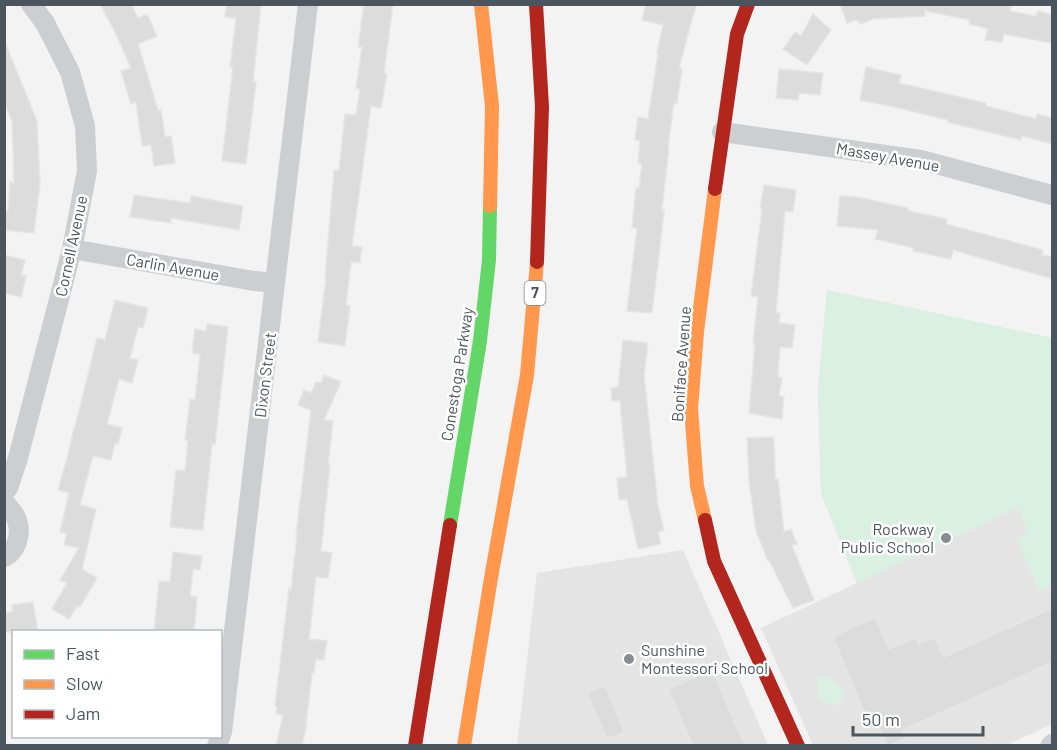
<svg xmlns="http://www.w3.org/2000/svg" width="1057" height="750" viewBox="0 0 1057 750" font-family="Barlow,sans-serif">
<rect width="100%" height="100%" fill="#f3f3f3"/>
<path fill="#e5e4e4" d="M827 290 1052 338V724L1007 745H813L761 628 857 583 821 493 818 390Z
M683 550 768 745 517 746 537 573Z"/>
<path fill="#d9f0e2" d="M827 290 1052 338V586L1039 591 1017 540 1028 532 1018 508 857 583 821 493 818 390Z
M820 676C832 677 839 685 845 694L841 702 834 706 825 703 819 698 817 681Z"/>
<path fill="#dcdcdd" stroke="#e4e5e5" stroke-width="1.5" d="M100 4H131L138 18 147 14 157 36 138 44 158 110 161 109 165 137 171 136 175 163 154 166 151 145 142 146 136 102 131 104 121 71 131 68 115 32Z
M227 4H261L253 82H256L246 164 222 161 233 67H230L236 18 225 17Z
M364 4H393L384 73 387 74 381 108 371 106 352 246 362 247 360 263 351 262 346 305 350 306 345 346 318 342 326 278H325L334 170H339L345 114 356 115 360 89H356L362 47H358Z
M646 4H697L692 19 679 68 682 69 677 103 674 102 668 147H669L662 210 664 209 662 230 652 313 627 311 637 228H632L636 188H639L642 164 638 163 640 141 635 140 638 117 648 119 658 54 657 53 663 25 642 20Z
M840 4H925V16L873 19 861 24 857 20 847 23Z
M926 4H999L1011 7 1010 11 1036 16 1038 11 1053 15V35L1050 43 1004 34 1002 42 985 40 988 29 969 24 970 20 925 11Z
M813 14 831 30 807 65 783 49 795 32 801 36Z
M4 40 37 121 40 184 34 233 5 230 6 227H4V211H8L10 182 14 183 12 121 4 102Z
M866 67 901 75 899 83 986 103V106L1036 119 1037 114 1053 118V144L1022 136 1021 140 947 122 948 120 894 107 860 100Z
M779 69 823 73 820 95 799 93 798 100 776 98Z
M764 185 796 190 793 212 785 211 776 313H780L779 323 795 325 792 348 780 347 778 377 782 378 779 396 784 397 782 419 749 413 755 344H753L758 297 751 296 762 209 760 208Z
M134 195 190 203 191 196 243 206 239 230 171 218V223L130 217Z
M840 196 857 197 908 208V211L947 219 946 224 1043 250 1042 255 1053 257V279L953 250 951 259 913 251 914 248 875 239 878 230 837 226Z
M4 255 25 260 21 275 26 276 21 297 4 293Z
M115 300 148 308 143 328 138 327 130 358 138 360 132 383 119 379 107 424 122 428 118 444 115 443 111 460 93 456 80 505 96 509 82 569 97 578 80 607 77 606 69 619 52 609 67 583 60 580 79 548 64 545 67 533 60 532 69 493 58 490 69 451 74 427H75L97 338 105 340Z
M207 324 228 327 215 444H212L203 530 170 527 176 470 185 471 188 441 185 440 190 399 195 400 200 354 192 353 195 329 206 331Z
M623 340 648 343 644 375 658 506 664 530 658 532 661 544 638 549 627 499 619 500 617 478 627 477 620 401H612L611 388 618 387Z
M324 375 341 382 324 420 333 421 328 465H330L321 551 332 553 328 578 316 577 309 639 327 641 324 660 316 659 314 673H312L306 724H307L302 746H276L283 715 276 714 277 706H275L289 589 291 590 297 535H296L311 410 298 405 304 390 311 393 316 382 321 383Z
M774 437 775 479H778L784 532 791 529 797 544 792 545 814 600 793 608 769 560 768 561 756 531 749 481 747 438Z
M173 552 202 556 200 570 193 569 190 596 197 597 194 632H154L159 581 170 582Z
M33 602 38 632H4V613L13 611 12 605Z
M1053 608V662L902 730 907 737 888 746 877 722 870 726 833 637 875 617 889 649 916 638 919 644 934 637 944 657Z
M712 670 745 746H693L668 689Z
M605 685 624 732 607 739 587 693Z"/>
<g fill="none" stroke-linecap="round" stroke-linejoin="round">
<path stroke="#cdced0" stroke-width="20" d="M722 132 921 160 1052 195
M72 249 254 281 275 283
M4 492 8 488 18 458 72 249 87 171 85 126 70 72 45 23 31 4
M4 502C8 507 14 512 16 518 22 530 18 551 4 557
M217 746 222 732 308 4
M1050 746 1052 744"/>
<path stroke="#63d668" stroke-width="14" d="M450 525 480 341 489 260 490 206"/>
<path stroke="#ff974d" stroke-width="14" d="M481 4 492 106 490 206
M705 520 697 486 691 409 697 332 715 189
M464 746 491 578 527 375 537 262"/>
<path stroke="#b3261e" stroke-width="14" d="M536 4 542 107 537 262
M715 189 737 34 748 4
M705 520 714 561 798 746
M415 746 450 525"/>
</g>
<g fill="#868c92" stroke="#fff" stroke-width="2">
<circle cx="946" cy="538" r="6"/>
<circle cx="629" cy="659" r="6"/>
</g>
<g text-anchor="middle" stroke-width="5" stroke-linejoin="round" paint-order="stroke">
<rect fill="#fff" stroke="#81888e" stroke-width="1.5" x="524.5" y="281" width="21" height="24" rx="4.5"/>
<g font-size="15" font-weight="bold" fill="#4b555e">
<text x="535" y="298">7</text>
</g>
<g font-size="16" fill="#4b555e" stroke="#fff">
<text transform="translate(888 157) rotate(10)" y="6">Massey Avenue</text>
<text transform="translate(71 246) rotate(-78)" y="6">Cornell Avenue</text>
<text transform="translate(173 267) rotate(10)" y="6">Carlin Avenue</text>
<text transform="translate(681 364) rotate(-86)" y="6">Boniface Avenue</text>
<text transform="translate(457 374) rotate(-81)" y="6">Conestoga Parkway</text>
<text transform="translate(265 375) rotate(-83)" y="6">Dixon Street</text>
</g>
<g font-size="16" fill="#4b555e" stroke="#fff" text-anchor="end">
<text x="934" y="535">Rockway<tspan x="934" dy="18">Public School</tspan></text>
<text x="641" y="656" text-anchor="start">Sunshine<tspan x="641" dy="18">Montessori School</tspan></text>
</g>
</g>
<rect width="1057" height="750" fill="none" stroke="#4b555e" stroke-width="12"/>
<rect x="12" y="630" width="210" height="108" fill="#ffffff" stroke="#b7bbbf" stroke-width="1.5"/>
<rect x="24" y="650" width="30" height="9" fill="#63d668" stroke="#b7bbbf" stroke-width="1.5"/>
<text x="66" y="660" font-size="18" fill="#4b555e">Fast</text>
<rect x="24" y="680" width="30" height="9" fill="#ff974d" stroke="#b7bbbf" stroke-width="1.5"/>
<text x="66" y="690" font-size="18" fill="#4b555e">Slow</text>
<rect x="24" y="710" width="30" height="9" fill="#b3261e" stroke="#b7bbbf" stroke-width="1.5"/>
<text x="66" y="720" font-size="18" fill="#4b555e">Jam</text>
<path d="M853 726v9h130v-9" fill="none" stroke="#4b555e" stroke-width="3"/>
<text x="862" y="726" font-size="18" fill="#4b555e" stroke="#ffffff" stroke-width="4.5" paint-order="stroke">50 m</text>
</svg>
